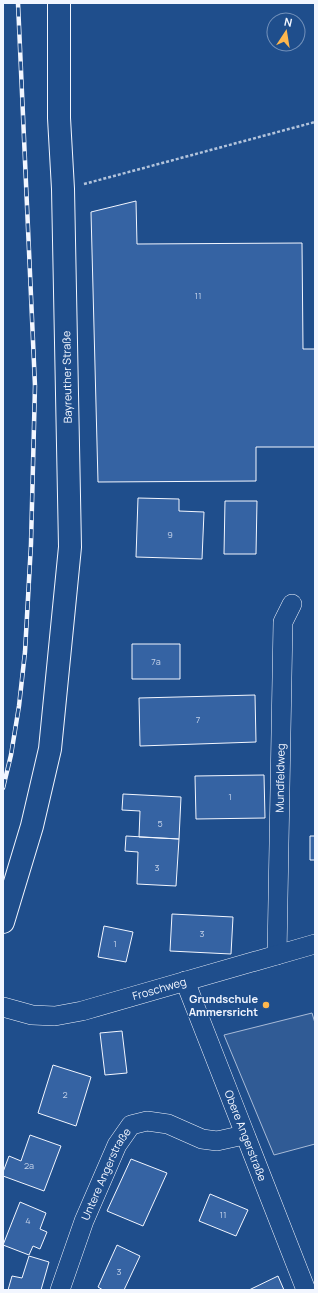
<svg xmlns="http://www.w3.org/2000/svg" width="318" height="1293" viewBox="0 0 318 1293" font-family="Manrope,sans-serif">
<rect width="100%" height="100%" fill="#1f4e8c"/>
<path fill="#305b95" stroke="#a8bbd7" d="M312 1013 315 1023V1144L274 1155 224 1035Z"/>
<path fill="#3563a3" stroke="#f2f6ff" d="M136 201 137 244 302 243 303 349H315V447H256V481L98 482 91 212Z
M138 498 179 499V511L204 512 202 559 136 557Z
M225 501H257L256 554H224Z
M132 644H180V679H132Z
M255 695 256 742 140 746 139 698Z
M264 775 265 818 196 819 195 776Z
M123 794 181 797 179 839 139 837 140 811 122 810Z
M126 836 179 839 176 886 137 884 138 852 125 851Z
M310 836H315V860H310Z
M172 914 233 917 231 954 170 951Z
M104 926 133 932 126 962 98 957Z
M122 1031 127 1073 105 1075 100 1033Z
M53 1065 91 1077 76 1126 38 1113Z
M30 1135 61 1146 44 1191 3 1176V1172L9 1156 21 1161Z
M131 1159 167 1173 143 1226 107 1211Z
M210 1194 248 1210 236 1236 199 1221Z
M20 1202 46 1213 40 1229 47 1232 40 1249 33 1246 29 1255 3 1245Z
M117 1245 140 1256 124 1290H103L98 1287Z
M29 1256 49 1262 41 1290H8L12 1276 22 1278Z
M278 1276 284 1290H249Z"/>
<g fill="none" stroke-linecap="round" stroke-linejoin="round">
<g stroke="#f2f6ff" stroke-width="20">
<g id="street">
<path id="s1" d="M277 955 283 622 292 604"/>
<path id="s2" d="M185 981 306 1290"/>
<path id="s3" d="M3 1007 32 1015 55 1016 82 1011 315 944"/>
<path id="s4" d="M60 1290 84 1221 117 1145 131 1125 147 1121 168 1124 202 1139 217 1141 244 1135"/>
</g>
</g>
<g stroke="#f2f6ff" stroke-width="24">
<path id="primary" d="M3 922 32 826 50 749 70 547 63 189 59 118V3"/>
</g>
<path stroke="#b3c4dc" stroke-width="2.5" stroke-dasharray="3 2" stroke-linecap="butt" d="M84 184 315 122"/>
<use href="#street" stroke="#1f4e8c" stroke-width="19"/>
<use href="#primary" stroke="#1f4e8c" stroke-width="22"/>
<g stroke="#f2f6ff" stroke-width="4.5">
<path id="rail" d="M3 788 11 755 19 706 25 652 31 544 35 386 18 3"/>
</g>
<use href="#rail" stroke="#1f4e8c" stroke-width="3" stroke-dasharray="9" stroke-linecap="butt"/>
</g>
<circle fill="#ffb74d" stroke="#1f4e8c" stroke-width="1.5" cx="266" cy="1005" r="4"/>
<g text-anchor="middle" stroke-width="3" stroke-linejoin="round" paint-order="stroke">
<g font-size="9" fill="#c3d1e8">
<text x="198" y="299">11</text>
<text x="170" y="538">9</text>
<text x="156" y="665">7a</text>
<text x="198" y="723">7</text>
<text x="230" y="800">1</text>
<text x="160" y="827">5</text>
<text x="157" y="871">3</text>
<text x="202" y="937">3</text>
<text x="115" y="947">1</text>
<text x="65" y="1098">2</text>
<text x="29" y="1169">2a</text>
<text x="223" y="1218">11</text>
<text x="28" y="1224">4</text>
<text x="119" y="1275">3</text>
</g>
<g font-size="11" fill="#f2f6ff" stroke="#1f4e8c">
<text transform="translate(67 377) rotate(-91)" y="4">Bayreuther Straße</text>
<text dy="4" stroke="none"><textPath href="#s1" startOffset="177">Mundfeldweg</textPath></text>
<text dy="4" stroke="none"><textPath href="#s3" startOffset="161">Froschweg</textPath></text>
<text dy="4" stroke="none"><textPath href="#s2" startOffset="166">Obere Angerstraße</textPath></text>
<text dy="4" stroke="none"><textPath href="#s4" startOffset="125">Untere Angerstraße</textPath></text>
</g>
<g font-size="11" font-weight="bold" fill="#f2f6ff" stroke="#1f4e8c" text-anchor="end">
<text x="258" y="1003">Grundschule<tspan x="258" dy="13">Ammersricht</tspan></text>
</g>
</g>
<rect width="318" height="1293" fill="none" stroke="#f2f6ff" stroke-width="8"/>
<g transform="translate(286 32) rotate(12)"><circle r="19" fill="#1f4e8c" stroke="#7391ba"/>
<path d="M0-3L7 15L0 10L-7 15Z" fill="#ffb74d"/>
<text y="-6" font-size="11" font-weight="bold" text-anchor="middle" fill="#f2f6ff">N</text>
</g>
</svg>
